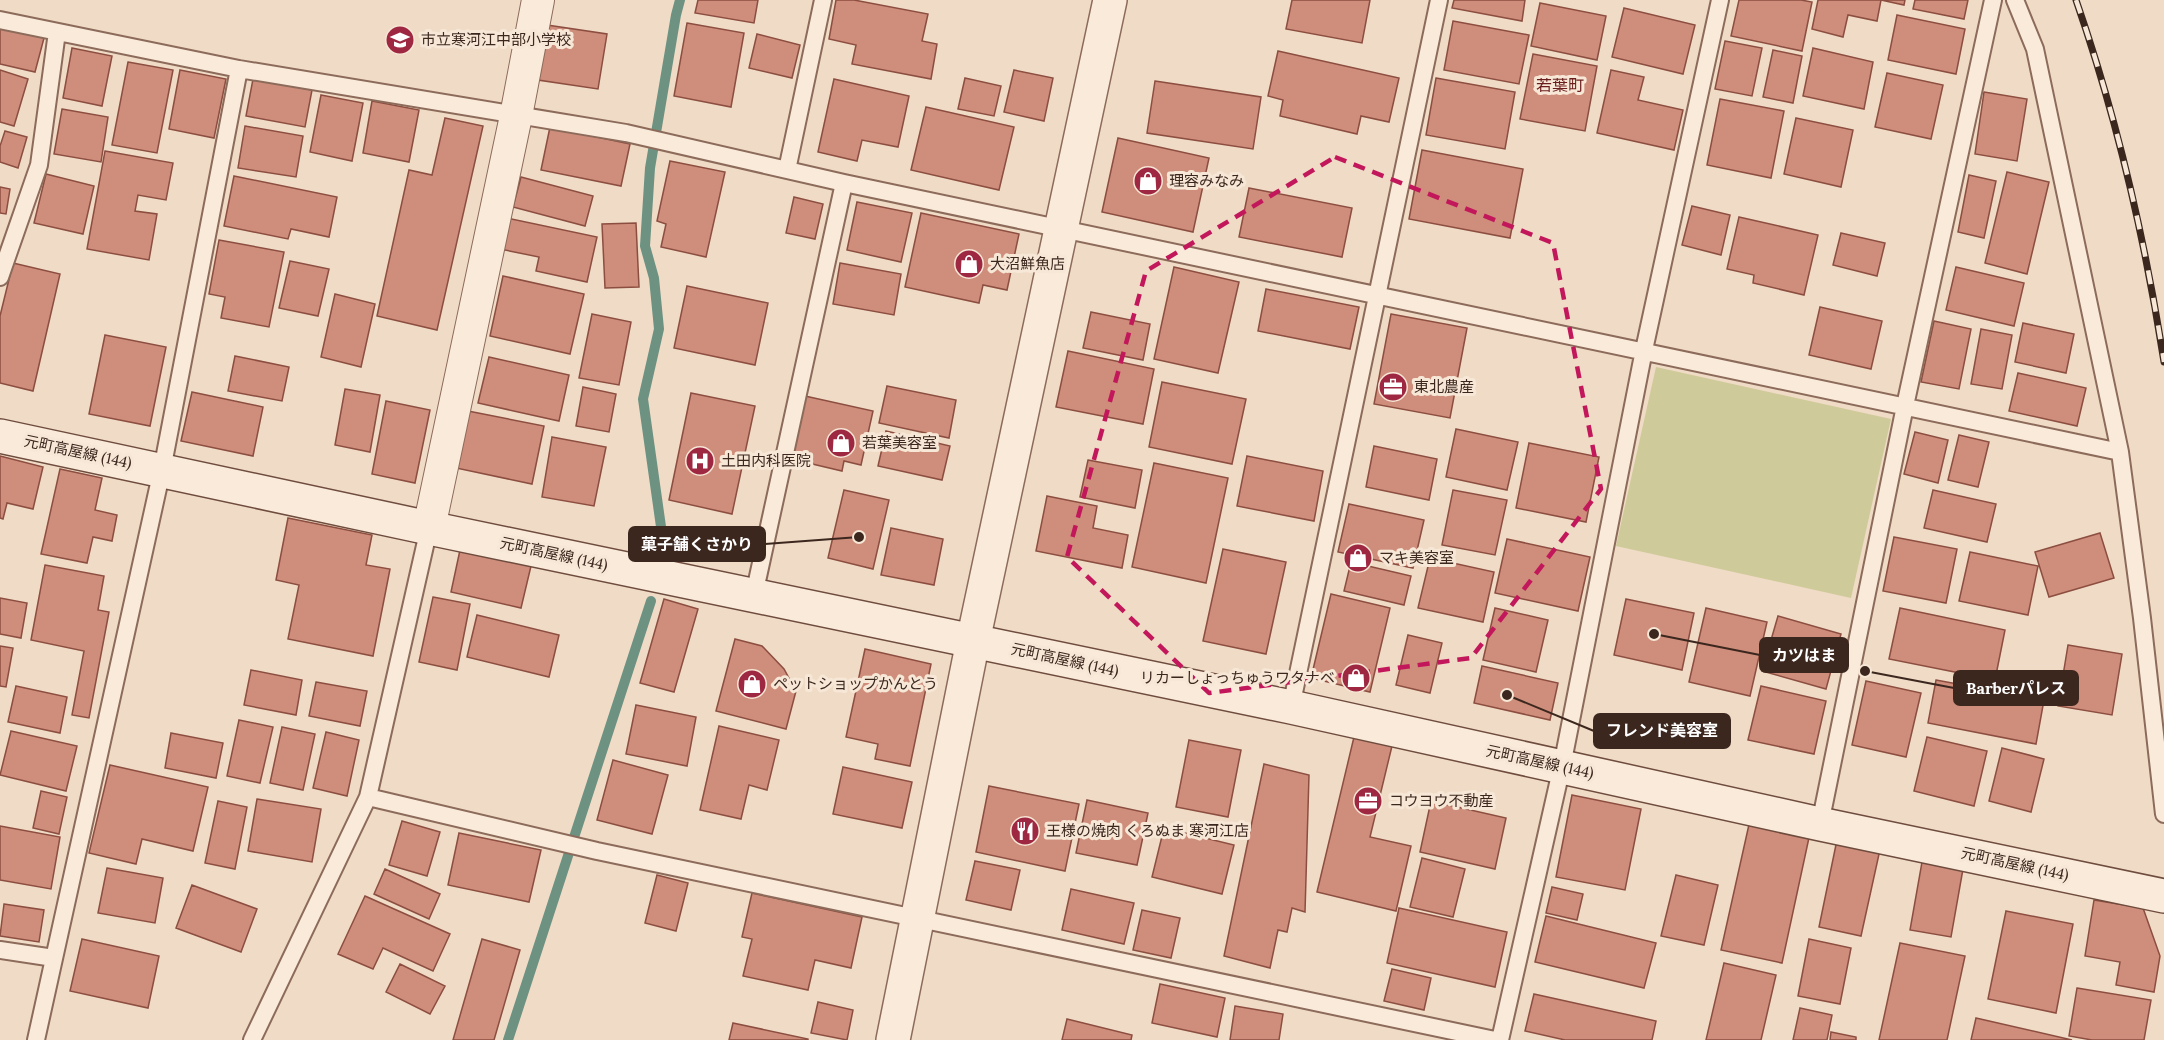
<svg xmlns="http://www.w3.org/2000/svg" width="2164" height="1040" viewBox="0 0 2164 1040" font-family="Lora,'Noto Sans JP',serif">
<rect width="100%" height="100%" fill="#f0dbc6"/>
<path fill="#cfca99" d="M1656 367 1891 419 1851 598 1616 546Z"/>
<g fill="none" stroke-linecap="round" stroke-linejoin="round">
<path stroke="#6d9282" stroke-width="10" d="M664 548 643 399 659 329 654 278 645 246 650 168 676 15 680 0
M508 1040 651 601"/>
</g>
<path fill="#cf8d7b" stroke="#8c4e40" stroke-width="1.5" d="M698 0H758L754 23 695 13Z
M836 0H854L928 14 922 41 937 44 931 79 852 64 856 45 829 39Z
M1292 0H1370L1362 43 1286 29Z
M1454 0H1525L1522 21 1452 8Z
M1739 0H1801L1812 2 1802 51 1731 36Z
M1818 0H1905L1904 5 1881 0 1877 21 1848 15 1843 37 1812 29Z
M1915 0H1968L1964 19 1913 9Z
M1540 3 1606 16 1597 60 1531 46Z
M1624 8 1695 25 1683 74 1612 57Z
M1897 15 1965 29 1956 74 1888 60Z
M1453 21 1529 35 1519 84 1444 70Z
M687 23 744 33 731 107 674 96Z
M547 25 607 34 598 89 538 80Z
M0 28 44 38 35 72 0 64Z
M757 34 800 45 792 78 749 68Z
M1725 41 1762 48 1752 96 1715 89Z
M72 48 112 56 102 106 63 98Z
M1813 48 1873 62 1864 109 1803 96Z
M1773 50 1802 56 1793 103 1763 97Z
M1278 51 1399 78 1389 122 1361 116 1357 134 1280 116 1283 100 1268 96Z
M1533 54 1597 66 1585 131 1520 119Z
M128 62 173 70 157 153 112 145Z
M0 70 28 79 14 126 0 122Z
M180 70 226 79 214 138 169 129Z
M1014 70 1053 78 1044 121 1004 112Z
M1611 70 1644 77 1638 100 1683 110 1674 150 1597 133Z
M1887 73 1943 85 1931 139 1875 127Z
M965 78 1001 86 994 116 958 109Z
M1436 78 1515 92 1505 149 1426 135Z
M253 79 312 90 305 127 246 116Z
M834 79 909 96 898 147 862 140 857 161 818 152Z
M1155 81 1261 97 1253 149 1147 133Z
M1984 92 2027 99 2017 161 1975 154Z
M321 95 363 103 352 161 310 152Z
M1720 99 1784 111 1771 178 1707 165Z
M372 101 419 110 409 162 363 153Z
M926 107 1014 127 999 190 911 170Z
M62 109 108 117 101 162 54 154Z
M445 118 483 126 437 330 377 316 409 170 432 175Z
M1796 118 1853 130 1841 187 1784 174Z
M245 126 303 136 296 177 238 168Z
M550 127 630 144 621 186 541 170Z
M5 131 27 137 18 168 0 162V146Z
M1118 138 1209 158 1193 232 1102 212Z
M1422 150 1523 169 1510 238 1409 219Z
M105 151 173 163 166 200 138 195 135 211 157 214 149 260 87 249Z
M670 161 725 172 706 257 661 247 666 224 657 221Z
M2007 172 2049 182 2027 274 1985 263Z
M46 174 94 186 83 234 34 223Z
M1969 175 1996 181 1984 238 1958 232Z
M234 176 337 197 329 237 291 229 288 239 224 226Z
M521 177 593 196 585 226 513 207Z
M0 187 10 189 6 214 0 213Z
M1249 188 1352 208 1342 257 1239 237Z
M794 197 823 204 815 239 786 233Z
M857 202 912 213 901 262 847 250Z
M1692 206 1730 215 1721 255 1682 245Z
M921 213 1019 234 1007 290 983 285 979 303 905 287Z
M1739 217 1818 235 1804 295 1753 283 1754 275 1727 269Z
M507 218 597 237 587 282 536 271 539 257 500 249Z
M636 223 639 287 605 288 602 224Z
M1841 233 1885 243 1877 276 1833 265Z
M219 240 284 252 269 327 221 318 225 297 209 294Z
M290 261 329 269 318 316 279 308Z
M13 263 60 274 33 391 0 383V316Z
M840 263 901 274 894 315 833 304Z
M1174 267 1239 282 1218 373 1154 359Z
M1956 267 2024 283 2014 326 1946 310Z
M503 276 584 294 570 354 490 336Z
M687 286 768 303 755 365 674 348Z
M1266 289 1359 307 1350 349 1258 331Z
M335 294 375 304 361 367 321 357Z
M1820 307 1882 321 1871 369 1809 355Z
M1091 312 1150 324 1143 360 1083 348Z
M592 314 631 322 619 385 579 378Z
M1391 314 1467 328 1450 418 1374 404Z
M1934 321 1971 329 1959 389 1921 382Z
M2023 323 2074 334 2066 373 2015 362Z
M1981 329 2012 335 2002 389 1971 384Z
M105 335 166 347 150 426 89 414Z
M1068 351 1154 369 1143 424 1056 407Z
M235 356 289 367 282 401 228 391Z
M489 357 569 375 559 421 478 403Z
M2018 373 2086 388 2077 426 2009 411Z
M1162 382 1246 399 1232 464 1149 447Z
M887 386 956 400 949 438 879 423Z
M583 387 616 394 609 432 576 426Z
M345 389 380 395 370 452 335 445Z
M192 392 263 407 253 456 181 441Z
M691 393 755 406 732 514 669 500Z
M805 396 873 411 861 465 844 461 842 471 791 459Z
M386 401 430 410 415 483 372 474Z
M468 411 544 426 532 484 456 468Z
M1456 429 1518 442 1507 490 1446 477Z
M886 431 950 446 942 480 878 466Z
M1915 432 1948 440 1938 483 1904 474Z
M1959 435 1989 442 1978 487 1948 480Z
M552 437 606 447 594 506 542 497Z
M1529 443 1599 457 1586 522 1516 508Z
M1374 446 1437 459 1429 500 1366 487Z
M0 456 43 467 33 509 7 503 3 519 0 518Z
M1247 456 1323 471 1314 521 1237 506Z
M1088 460 1142 470 1135 508 1080 497Z
M1154 463 1228 478 1206 583 1132 567Z
M60 469 102 478 95 510 117 515 112 541 93 537 87 563 41 554Z
M844 490 889 500 873 569 828 558Z
M1453 490 1507 500 1495 555 1442 545Z
M1933 490 1996 504 1987 542 1924 528Z
M1047 496 1097 506 1093 528 1128 535 1122 568 1036 551Z
M1349 504 1424 520 1413 568 1338 552Z
M288 518 372 535 366 565 390 569 373 656 288 639 299 585 276 580Z
M891 528 943 539 934 585 881 575Z
M2100 533 2114 578 2049 597 2035 552Z
M1894 537 1957 549 1946 603 1883 591Z
M1507 539 1590 557 1578 611 1495 593Z
M1223 549 1286 562 1266 654 1203 641Z
M460 550 531 566 521 608 451 592Z
M1970 552 2038 566 2028 615 1959 601Z
M1430 558 1494 572 1483 622 1418 608Z
M1351 562 1411 576 1404 605 1344 591Z
M45 565 104 576 98 610 109 612 89 718 72 715 84 651 31 640Z
M1331 594 1390 608 1370 692 1311 678Z
M433 597 470 604 457 670 419 662Z
M0 598 27 603 21 638 0 634Z
M664 599 698 609 674 692 640 683Z
M1626 599 1694 613 1682 670 1614 655Z
M1495 608 1548 620 1536 672 1483 660Z
M1706 608 1767 622 1750 696 1689 682Z
M1900 608 2005 630 1995 680 1889 659Z
M477 615 559 635 549 677 467 657Z
M1778 616 1841 634 1826 689 1762 671Z
M1408 635 1442 643 1430 693 1396 685Z
M735 639 762 646 784 669 796 691 786 729 716 711Z
M2068 645 2122 654 2112 715 2058 706Z
M0 646 13 648 6 687 0 686Z
M865 649 931 664 910 766 875 759 878 744 846 737Z
M1482 666 1558 683 1550 720 1474 703Z
M251 670 302 680 296 715 244 705Z
M1936 680 2044 700 2036 744 1928 723Z
M1866 681 1921 693 1906 757 1852 745Z
M316 682 367 691 360 726 309 716Z
M16 686 67 697 60 733 8 722Z
M1761 686 1826 701 1814 754 1748 740Z
M636 705 696 717 687 766 626 754Z
M239 720 273 727 260 783 227 776Z
M719 726 779 740 767 790 749 785 741 819 700 810Z
M282 727 315 734 303 790 270 783Z
M11 731 77 746 66 791 0 775Z
M326 732 359 740 347 796 313 788Z
M171 733 223 743 216 778 165 768Z
M1354 737 1392 746 1370 837 1411 846 1396 911 1317 892Z
M1927 737 1987 751 1974 806 1914 791Z
M1189 740 1241 750 1228 817 1176 807Z
M2002 748 2044 759 2031 812 1989 801Z
M613 760 668 775 652 834 597 820Z
M1264 764 1309 775 1305 912 1292 908 1287 932 1278 930 1270 968 1224 956Z
M110 765 208 787 193 851 142 839 136 864 89 853Z
M843 767 912 782 902 828 833 814Z
M989 786 1079 804 1065 871 976 852Z
M41 791 67 797 59 834 33 828Z
M1572 795 1641 809 1625 890 1556 877Z
M257 799 321 809 312 862 248 851Z
M1087 800 1148 813 1137 865 1076 853Z
M218 801 247 807 235 869 205 863Z
M1431 801 1506 818 1495 869 1420 852Z
M1750 820 1810 833 1782 963 1721 950Z
M402 821 440 832 427 876 389 865Z
M0 826 60 837 51 889 0 880Z
M1164 828 1234 845 1222 894 1152 877Z
M459 833 541 850 529 902 448 885Z
M1838 835 1881 845 1861 936 1819 927Z
M1422 858 1465 869 1453 917 1410 907Z
M975 861 1020 870 1011 910 966 900Z
M1922 862 1963 869 1951 937 1910 930Z
M107 868 163 878 155 923 98 913Z
M385 869 440 894 429 919 374 894Z
M657 875 688 883 676 931 645 923Z
M1676 875 1718 885 1704 945 1661 936Z
M192 885 257 909 241 952 176 928Z
M1552 887 1583 894 1577 920 1546 913Z
M1071 889 1134 903 1124 944 1062 930Z
M752 893 862 917 851 968 815 960 808 990 743 976 752 939 742 937Z
M365 896 450 934 433 971 383 948 373 969 338 954Z
M2094 900 2143 908 2160 956 2154 992 2116 985 2120 962 2085 956Z
M4 904 44 910 39 942 0 936Z
M1399 908 1507 932 1495 987 1387 963Z
M1142 910 1180 918 1171 958 1133 950Z
M2006 911 2073 924 2056 1013 1988 999Z
M1546 916 1656 943 1644 988 1535 962Z
M82 939 159 956 148 1008 70 991Z
M482 939 520 950 494 1040H453Z
M1809 939 1851 948 1840 1004 1798 996Z
M1900 943 1965 956 1947 1040H1879Z
M1724 963 1776 975 1761 1040H1706Z
M400 964 445 986 430 1014 386 992Z
M1392 969 1431 978 1424 1010 1384 1001Z
M1160 984 1225 998 1217 1037 1152 1023Z
M2077 988 2151 1000 2144 1040H2092L2069 1036Z
M1534 994 1656 1021 1652 1040H1565L1525 1031Z
M818 1002 853 1010 847 1040 811 1033Z
M1235 1006 1283 1014 1279 1040H1230Z
M1800 1008 1832 1015 1827 1040H1793Z
M1976 1018 2072 1040H1971Z
M1067 1019 1132 1035 1131 1040H1062Z
M733 1023 808 1039V1040H729Z
M1831 1032 1856 1037V1040H1830Z"/>
<g fill="none" stroke-linecap="round" stroke-linejoin="round">
<g stroke="#8c6b5b" stroke-width="20">
<path id="service" d="M2015 0 2035 49 2120 452 2142 618 2164 814
M0 20 239 69 626 133 844 183 2120 452
M787 170 823 0
M0 277 39 165 57 32
M754 595 844 183
M1291 707 1439 0
M368 797 597 851 1495 1040
M1820 824 1905 406 1993 0
M0 950 54 958
M36 1040 162 470 239 69
M252 1040 368 797 429 528
M1500 1040 1562 766 1644 350 1720 0"/>
</g>
<g stroke="#8c6b5b" stroke-width="34">
<path id="minor" d="M429 528 516 116 538 0"/>
</g>
<g stroke="#8c6b5b" stroke-width="36">
<path id="tertiary" d="M893 1040 973 641 1110 0"/>
</g>
<g stroke="#6e4c3e" stroke-width="36">
<path id="secondary" d="M0 436 429 528 1291 707 1820 824 2164 896"/>
</g>
<use href="#service" stroke="#faeada" stroke-width="16"/>
<use href="#minor" stroke="#faeada" stroke-width="32"/>
<use href="#tertiary" stroke="#faeada" stroke-width="33"/>
<use href="#secondary" stroke="#faeada" stroke-width="33"/>
<g stroke="#3c271f" stroke-width="7">
<path id="rail" d="M2076 0C2117 118 2145 239 2164 362"/>
</g>
<use href="#rail" stroke="#f7e7d6" stroke-width="4.5" stroke-dasharray="14" stroke-linecap="butt"/>
</g>
<path fill="none" stroke="#c2185b" stroke-width="4.5" stroke-dasharray="12 8" stroke-linejoin="round" d="M1335 157 1553 243 1601 489 1471 658 1209 693 1067 557 1146 271Z"/>
<defs>
<g id="school-disc" transform="scale(1.5)"><circle r="9.5" fill="#9e2841" stroke="#f7e7d6"/><path d="M0-5L7-2L0 1L-7-2ZM-4 1L0 2.5L4 1V4Q0 6-4 4Z" fill="#fff"/></g>
<g id="shop-disc" transform="scale(1.5)"><circle r="9.5" fill="#9e2841" stroke="#f7e7d6"/><path d="M-5-2.5h2.3a2.7 3.5 0 0 1 5.4 0H5L5.5 6h-11ZM-1.5-2.5h3a1.5 2.3 0 0 0-3 0Z" fill="#fff"/></g>
<g id="office-disc" transform="scale(1.5)"><circle r="9.5" fill="#9e2841" stroke="#f7e7d6"/><path d="M-6-3h4V-5.5h4V-3h4V5H-6ZM-1-4.5V-3h2v-1.5ZM-6 0V1H6V0Z" fill="#fff"/></g>
<g id="hospital-disc" transform="scale(1.5)"><circle r="9.5" fill="#9e2841" stroke="#f7e7d6"/><path d="M-5-5h3v3.5h4V-5h3V5h-3V1.5h-4V5h-3Z" fill="#fff"/></g>
<g id="restaurant-disc" transform="scale(1.5)"><circle r="9.5" fill="#9e2841" stroke="#f7e7d6"/><path d="M-5-6h1v4h1v-4h1v4h1v-4h1v5L-1.5 .5V6h-2V.5L-5-1ZM5-6V6H3V1.5H1.5Q1.5-4 5-6Z" fill="#fff"/></g>
</defs>
<g fill-rule="evenodd">
<use href="#school-disc" x="400" y="40"/>
<use href="#shop-disc" x="1148" y="181"/>
<use href="#shop-disc" x="969" y="264"/>
<use href="#office-disc" x="1393" y="387"/>
<use href="#shop-disc" x="841" y="443"/>
<use href="#hospital-disc" x="700" y="461"/>
<use href="#shop-disc" x="1358" y="558"/>
<use href="#shop-disc" x="1356" y="678"/>
<use href="#shop-disc" x="752" y="684"/>
<use href="#office-disc" x="1368" y="801"/>
<use href="#restaurant-disc" x="1025" y="831"/>
</g>
<g text-anchor="middle" stroke-width="6" stroke-linejoin="round" paint-order="stroke">
<g font-size="15" fill="#3c271f" stroke="#f7e7d6" text-anchor="start">
<text x="421" y="45">市立寒河江中部小学校</text>
<text x="1169" y="186">理容みなみ</text>
<text x="990" y="269">大沼鮮魚店</text>
<text x="1414" y="392">東北農産</text>
<text x="862" y="448">若葉美容室</text>
<text x="721" y="466">土田内科医院</text>
<text x="1379" y="563">マキ美容室</text>
<text x="1335" y="683" text-anchor="end">リカーしょっちゅうワタナベ</text>
<text x="773" y="689">ペットショップかんとう</text>
<text x="1389" y="806">コウヨウ不動産</text>
<text x="1046" y="836">王様の焼肉 くろぬま 寒河江店</text>
</g>
<g font-size="15" fill="#3c271f" stroke="#f7e7d6">
<text transform="translate(78 452) rotate(12)" y="5">元町高屋線 (144)</text>
<text transform="translate(554 554) rotate(12)" y="5">元町高屋線 (144)</text>
<text transform="translate(1065 660) rotate(12)" y="5">元町高屋線 (144)</text>
<text transform="translate(1540 762) rotate(12)" y="5">元町高屋線 (144)</text>
<text transform="translate(2015 864) rotate(12)" y="5">元町高屋線 (144)</text>
</g>
<g font-size="16" fill="#6a1d1d" stroke="#f7e7d6">
<text x="1560" y="91">若葉町</text>
</g>
</g>
<path fill="none" stroke="#3c271f" stroke-width="2" d="M859 537L765 544M1654 634L1760 655M1865 671L1954 688M1507 695L1594 731"/>
<g fill="#3c271f" stroke="#f7e7d6" stroke-width="2">
<circle cx="859" cy="537" r="6"/>
<circle cx="1654" cy="634" r="6"/>
<circle cx="1865" cy="671" r="6"/>
<circle cx="1507" cy="695" r="6"/>
</g>
<g fill="#3c271f" stroke="#3c271f" stroke-width="2">
<rect x="629" y="527" width="136" height="34" rx="6"/>
<rect x="1760" y="638" width="88" height="34" rx="6"/>
<rect x="1954" y="671" width="124" height="34" rx="6"/>
<rect x="1594" y="714" width="136" height="34" rx="6"/>
</g>
<g font-size="16" text-anchor="middle" font-weight="bold" fill="#fff">
<text x="697" y="550">菓子舗くさかり</text>
<text x="1804" y="661">カツはま</text>
<text x="2016" y="694">Barberパレス</text>
<text x="1662" y="736">フレンド美容室</text>
</g>
</svg>
